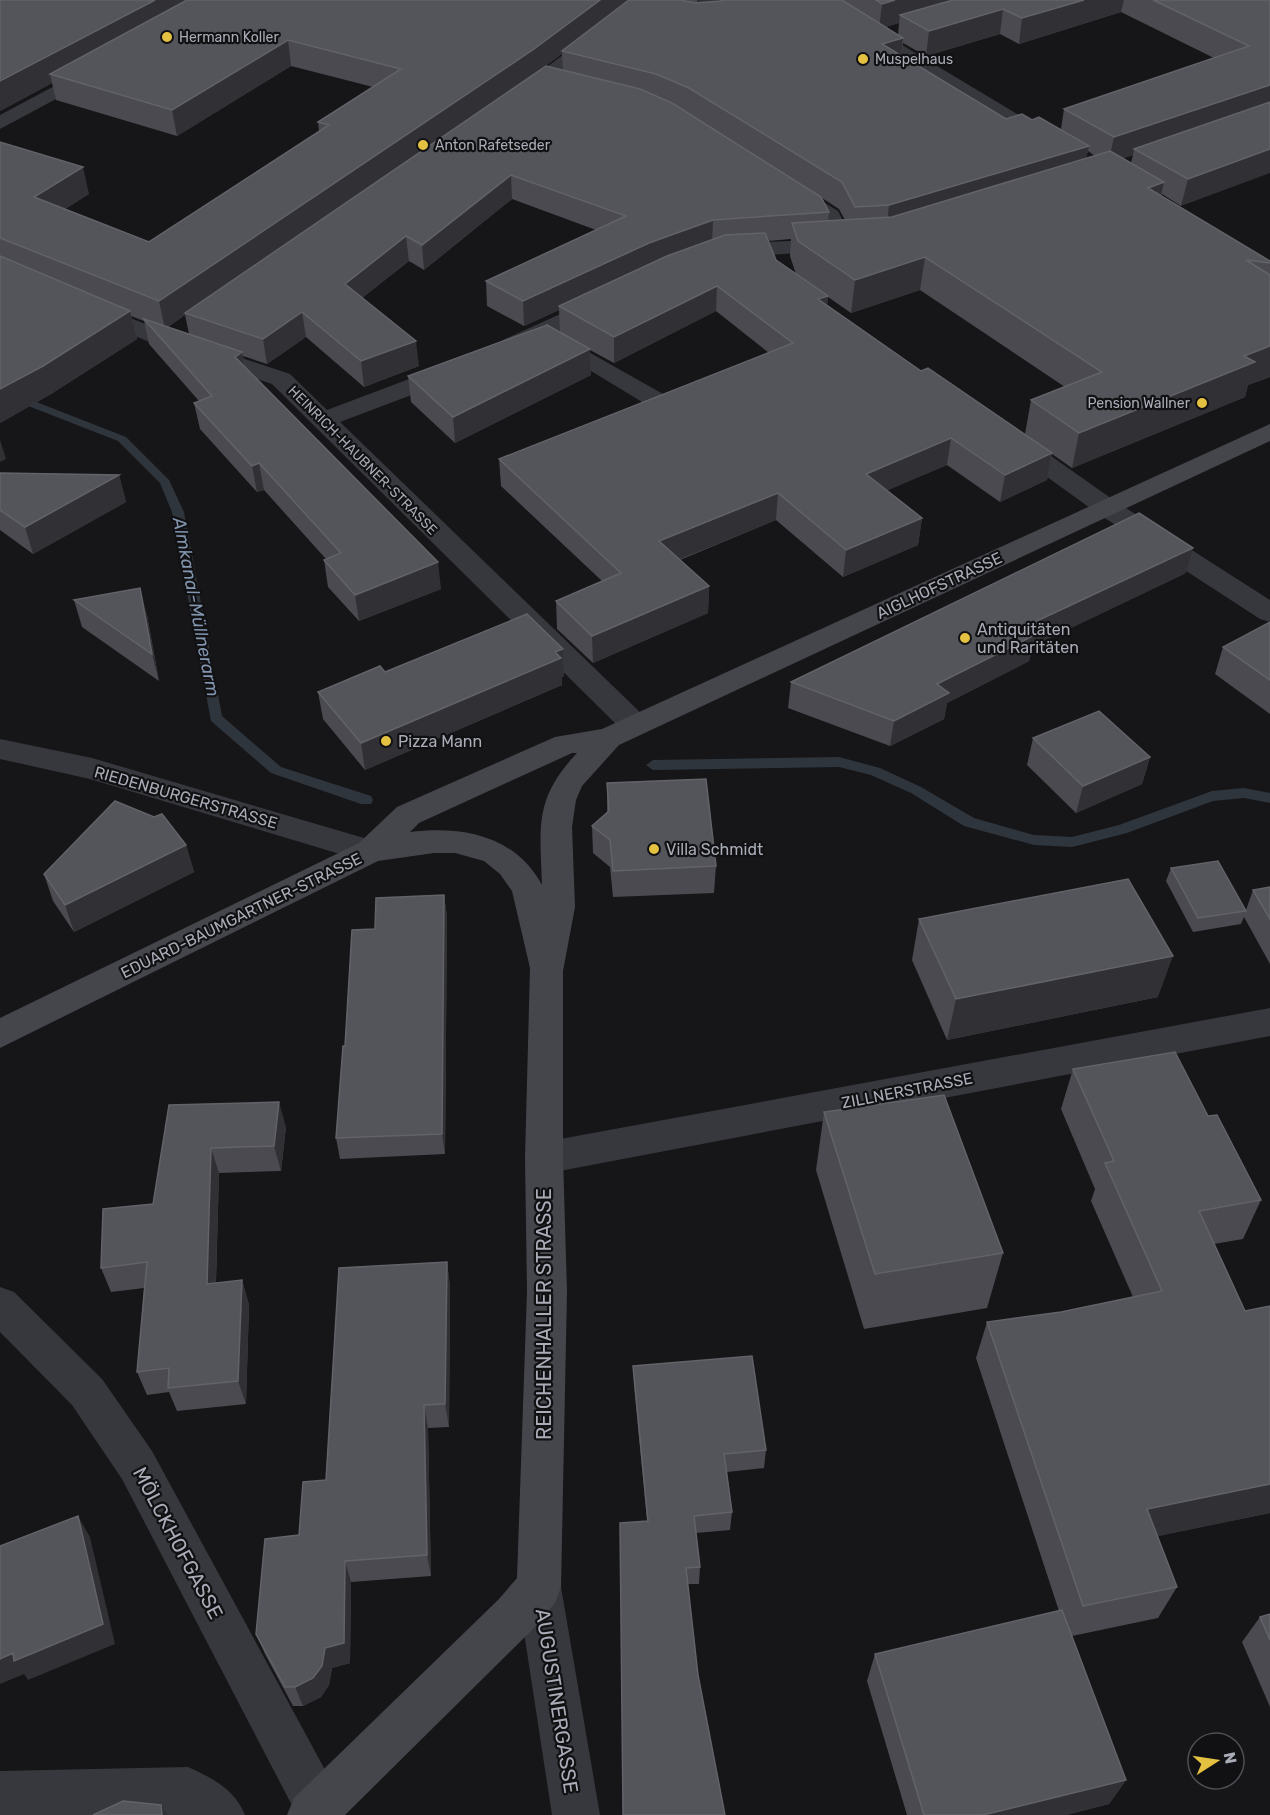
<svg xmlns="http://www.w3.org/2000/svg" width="1270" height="1815" viewBox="0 0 1270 1815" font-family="Rubik,sans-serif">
<rect width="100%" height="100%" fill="#161618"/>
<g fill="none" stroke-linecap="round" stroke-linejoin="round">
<path fill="#2f353d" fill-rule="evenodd" d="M0 385 21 396 126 437 169 480 184 512 222 716 281 767 371 796 373 800 371 804H361L271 773 211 721 172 512 160 483 118 441 13 400 0 393Z
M839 757 880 768 921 787 974 818 1034 835 1072 837 1119 825 1212 791 1244 788 1270 793V803L1244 798 1213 801 1127 833 1072 847 1034 845 964 826 911 793 871 775 839 767 653 770 646 765 653 760Z"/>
<path fill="#37383d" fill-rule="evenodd" d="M637 0H657L527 100H513L510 96 513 92Z
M805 0H827L1054 136 1057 140 1054 144H1040Z
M94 65 104 71 101 75 0 129V115Z
M791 184 798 186 838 211 855 244 852 249 728 258 720 256 717 251 720 246 728 244 830 239 821 220 784 194 781 190 784 186Z
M600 296 608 298 611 303 608 308 555 333 670 398 673 403 670 408 661 410 652 408 540 340 519 350H503L499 345 503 340Z
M93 303 175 336 290 374 327 410 441 367 450 365 459 367 462 372 459 377 340 422 646 718 650 725 646 732 635 735 624 732 272 384 159 346 85 315 81 310 85 305Z
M1012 432 1021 435 1115 501 1270 600V622L1260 619 1097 513 1003 445 999 440 1003 435Z
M0 739 92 758 381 843 386 851 381 859 370 863 90 779 0 759Z
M1270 1008V1036L544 1174 531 1169 525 1158 531 1147 544 1142Z
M0 1287 14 1292 102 1379 152 1451 336 1790 343 1807 340 1815H297L122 1479 72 1405 0 1332Z
M539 1565 555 1571 561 1587 600 1815H552L517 1587 523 1571Z
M188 1767C213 1778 235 1790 245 1815H0V1771Z"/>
<path fill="#45464c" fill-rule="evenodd" d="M1270 424V441L619 745 582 786 576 800 572 827 575 907 563 971V1158L567 1291 561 1587 555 1603 531 1631 345 1815H287L294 1798 499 1599 517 1578 527 1291 525 1158 530 968 512 891 500 874 484 861 455 853H434L378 861 0 1048V1018L359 843 397 807 555 737 602 729ZM572 753H577C534 799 540 826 542 885 515 835 462 826 410 832L419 823Z"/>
</g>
<path fill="#4a4a50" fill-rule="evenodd" d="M0 0H1270L1181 206 1162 194 1161 196 1270 261V377L1248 385 1245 397 1072 468 1052 454 1047 480 1000 502 947 465 887 490 922 518 918 545 843 577 776 520 680 560 709 586 708 613 593 663 557 629 556 601 602 581 501 486 499 459 769 353 716 311 614 363 590 350 591 375 455 443 411 402 408 376 560 332 559 310 524 326 487 306 486 281 596 230 512 199 424 270 409 261 362 298 419 366 364 387 306 337 267 364 243 356 245 366 441 589 359 621 328 587 324 560 326 559 264 490 257 492 200 429 194 403 199 401 149 344 144 321 131 316 137 339 51 394 0 423V142L89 194 65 209 149 242 319 131 318 122 373 87 291 66 177 136 56 100 52 83 0 111ZM1121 12 1214 58 1064 109 1061 129 1032 120 1006 119 901 56 903 43 926 56 1000 34 1019 44ZM899 23 898 35 885 27ZM562 54 563 71H538ZM1088 151 1095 156 1086 158ZM1133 155 1131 163 1123 158ZM822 198 839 209 845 220 828 221 829 212ZM791 239 790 256 796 274 776 260 768 241ZM920 290 1065 387 1031 400 1025 434 921 371 827 305 828 297 851 313ZM185 315 189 334 168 327Z
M0 473 119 475 126 502 33 554 0 530Z
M1186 573 1033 646 1029 661 947 703 944 719 890 746 788 708 791 682Z
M74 600 147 615 159 681 82 627Z
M1270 622V714L1215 674 1223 647Z
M563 649 564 676 562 677V685L365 770 323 719 318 692 385 672Z
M1033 738 1150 757 1142 784 1076 813 1027 765Z
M607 783 716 866 714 893 613 897 610 867 593 853 592 826 607 812Z
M186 845 194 872 74 932 53 901 44 874Z
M1171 868 1246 910 1253 890 1270 887V964L1244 917 1241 924 1193 932 1166 881Z
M444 895 447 916 445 1154 340 1159 336 1138 345 1046 375 929Z
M919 919 1158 997 947 1040 912 960Z
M1073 1069 1208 1116 1261 1200 1243 1239 1214 1244 1245 1311 1270 1306V1513L1157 1536 1177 1587 1158 1618 1072 1636 1126 1780 1109 1804 1066 1815H907L867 1681 875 1654 1059 1611 976 1358 987 1322 1061 1312 1133 1297 1091 1201 1095 1189 1061 1109Z
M169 1105 286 1127 281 1171 219 1173 216 1283 242 1280 249 1305 246 1404 177 1411 169 1392 147 1395 137 1372 144 1288 111 1292 101 1268 153 1204Z
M824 1112 1003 1253 987 1308 864 1329 816 1170Z
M447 1262 450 1287 449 1427 428 1428 431 1576 351 1582 350 1663 332 1668 329 1685 321 1697 303 1706H293L265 1654 256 1634 299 1535 326 1480Z
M633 1366 766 1450 764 1468 727 1472 732 1512 730 1530 696 1533 700 1567 699 1584H688L647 1521 634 1385Z
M1270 1614V1707L1242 1642 1260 1617Z"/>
<path fill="#313135" d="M155 0H207L50 74 52 83 0 111V81Z
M600 0H634L562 51V54L535 74 185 313V315L165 329 159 301Z
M697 0H721L696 18Z
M895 0H982L900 15 899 23 879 29 882 4Z
M1084 0H1124L1121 12 1019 44 1022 18Z
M1003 9 1000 34 926 56 929 31Z
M903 38 900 64 882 44Z
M288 40 291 66 177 136 172 110Z
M1270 85V109L1134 149 1133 155 1108 164 1114 137Z
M1089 146 1083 172 886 233 889 205Z
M1270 149V173L1181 206 1188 179Z
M83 167 89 194 41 224 34 197Z
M511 175 512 199 424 270 422 245Z
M1164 182 1157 214 1148 188Z
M713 220 712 245 559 306V310L524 326 523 301 649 243Z
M406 236 409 261 348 309 345 284Z
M925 257 920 290 851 313 855 280Z
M717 286 716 311 614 363V337Z
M828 296 826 322 818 299Z
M130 311 137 339 51 394 0 423V389Z
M302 312 306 337 267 364 263 339Z
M416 341 419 366 364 387 361 361Z
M1270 346V377L1248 385 1245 397 1072 468 1079 433 1244 356Z
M590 349 591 375 455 443 453 417Z
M242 352 247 378 235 357Z
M951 438 947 465 863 501 866 474Z
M0 440 6 459 0 462Z
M1052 453 1047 480 1000 502 1005 475Z
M259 463 264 490 257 492 252 466Z
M119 475 126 502 33 554 25 527Z
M778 493 776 520 658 568 659 541Z
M922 518 918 545 843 577 846 550Z
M1193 548 1186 573 1033 646 1029 661 947 703 944 719 890 746 894 721 937 684 1024 627Z
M438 562 441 589 359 621 355 595Z
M709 586 708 613 593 663 592 636Z
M140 588 147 615 159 681 152 654Z
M563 649 564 676 562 677V685L365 770 361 743Z
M1150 757 1142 784 1076 813 1083 786Z
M186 845 194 872 74 932 65 905Z
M444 895 447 916 445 1154 442 1134Z
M1173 956 1158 997 947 1040 956 999Z
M279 1102 286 1127 281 1171 274 1146Z
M211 1148 219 1173 215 1308 207 1284Z
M447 1262 450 1287 449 1427 445 1404Z
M242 1280 249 1305 246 1404 238 1381Z
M424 1405 428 1428 431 1576 427 1555Z
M1270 1484V1513L1130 1542 1147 1509Z
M78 1516 90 1537 115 1644 28 1680 24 1674 0 1684V1659Z
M345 1561 351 1582 350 1663 332 1668 329 1685 321 1697 303 1706 295 1687Z
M1126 1780 1109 1804 1066 1815H983Z
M161 1805 168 1815H162Z"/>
<path fill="#54555b" stroke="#626269" stroke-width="1.5" d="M0 0H155L0 81Z
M187 0H600L534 49 159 301 0 238V142L83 167 34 197 149 242 329 125 318 122 401 69 288 40 172 110 50 74Z
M629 0H680L695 3 720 1 722 0H842L903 38 882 44 1006 119 1022 114 1032 120 1039 117 1089 146 889 205 855 207 842 182 689 88 656 74 562 51Z
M876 0H895L882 4Z
M953 0H1084L1022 18 1003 9 929 31 900 15Z
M1153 0H1270V85L1114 137 1064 109 1249 46Z
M546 66 640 89 672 103 821 197 829 212 713 220 649 243 523 301 486 281 626 216 511 175 422 245 406 236 345 284 416 341 361 361 302 312 263 339 185 313Z
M1270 102V149L1188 179 1134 149Z
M1110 151 1164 182 1148 188 1270 261V263L1246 260 1270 275V346L1244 356 1255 362 1079 433 1031 400 1102 372 925 257 855 280 798 241 792 223 892 217Z
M765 233 776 260 828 296 818 299 921 371 928 368 1052 453 1005 475 951 438 866 474 922 518 846 550 778 493 659 541 709 586 592 636 556 601 621 573 499 459 793 343 717 286 614 337 559 306 667 256 725 235Z
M0 256 130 311 43 366 0 389Z
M144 319 242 352 235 357 438 562 355 595 324 560 341 553 259 463 252 466 194 403 212 396Z
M547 325 590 349 453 417 408 376Z
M0 473 119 475 25 527 0 510Z
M1139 513 1193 548 1024 627 1035 635 937 684 949 693 894 721 791 682Z
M140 588 152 654 74 600Z
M527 614 563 649 555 652 561 658 361 743 318 692 380 666 385 672Z
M1270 622V680L1223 647Z
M1099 711 1150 757 1083 786 1033 738Z
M706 779 716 866 613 871 610 840 592 826 609 811 607 783Z
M115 801 154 817 162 814 186 845 65 905 44 874Z
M1218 861 1246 911 1198 918 1171 868Z
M1128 879 1173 956 956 999 919 919Z
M1270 887V919L1253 890Z
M444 895 442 1134 336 1138 343 1046H345L352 930 375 929 376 898Z
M1175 1052 1208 1116 1217 1115 1261 1200 1199 1211 1245 1311 1270 1306V1484L1147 1509 1177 1587 1083 1606 987 1322 1061 1312 1162 1291 1105 1163 1114 1161 1073 1069Z
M944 1095 1003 1253 875 1274 824 1112Z
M279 1102 274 1146 211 1148 207 1284 242 1280 238 1381 168 1388 169 1368 137 1372 147 1262 101 1268 103 1209 153 1204 169 1105Z
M447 1262 445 1404 424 1405 427 1555 345 1561 344 1643 325 1648 322 1666 313 1678 295 1687H285L256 1634 265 1539 299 1535 303 1482 326 1480 339 1268Z
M752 1356 766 1450 724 1454 732 1512 694 1516 700 1567 686 1568 698 1675 725 1815H623L620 1523 648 1521 633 1366Z
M78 1516 103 1624 14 1661 13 1653 0 1659V1546Z
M1062 1610 1126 1780 983 1815H924L875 1654Z
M1270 1614V1640L1260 1617Z
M123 1801 161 1805 162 1815H93Z"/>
<g fill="#e5c141" stroke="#111113" stroke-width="2">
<circle cx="167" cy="37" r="6"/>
<circle cx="863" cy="59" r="6"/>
<circle cx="423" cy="145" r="6"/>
<circle cx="1202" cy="403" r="6"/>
<circle cx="965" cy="638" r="6"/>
<circle cx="386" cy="741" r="6"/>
<circle cx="654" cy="849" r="6"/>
</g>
<g text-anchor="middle" stroke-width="4.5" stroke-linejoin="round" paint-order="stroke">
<g font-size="14" fill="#a9acb7" stroke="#111113" text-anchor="start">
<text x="179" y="42">Hermann Koller</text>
<text x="875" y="64">Muspelhaus</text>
<text x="435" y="150">Anton Rafetseder</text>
<text x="1190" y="408" text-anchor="end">Pension Wallner</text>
</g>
<g font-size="14" fill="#a9acb7" stroke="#111113">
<text transform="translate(363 460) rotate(45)" y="5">HEINRICH-HAUBNER-STRASSE</text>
</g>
<g font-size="16" fill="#a9acb7" stroke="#111113">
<text transform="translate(939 585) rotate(-25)" y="6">AIGLHOFSTRASSE</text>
<text transform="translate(186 797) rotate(16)" y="6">RIEDENBURGERSTRASSE</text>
<text transform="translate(241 915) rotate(-26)" y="6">EDUARD-BAUMGARTNER-STRASSE</text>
<text transform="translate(907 1090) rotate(-11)" y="6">ZILLNERSTRASSE</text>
</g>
<g font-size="16" fill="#a9acb7" stroke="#111113" text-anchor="start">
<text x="977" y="635">Antiquitäten<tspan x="977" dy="18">und Raritäten</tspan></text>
<text x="398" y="747">Pizza Mann</text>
<text x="666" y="855">Villa Schmidt</text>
</g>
<g font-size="18" font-style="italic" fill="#8295af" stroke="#111113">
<text transform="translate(196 607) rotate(79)" y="6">Almkanal-Müllnerarm</text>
</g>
<g font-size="20" fill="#a9acb7" stroke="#111113">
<text transform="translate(544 1314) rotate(-90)" y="7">REICHENHALLER STRASSE</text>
<text transform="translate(178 1543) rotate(62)" y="7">MÖLCKHOFGASSE</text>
<text transform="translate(557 1701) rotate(81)" y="7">AUGUSTINERGASSE</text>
</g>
</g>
<g transform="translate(1216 1761) rotate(78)"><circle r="28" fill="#111113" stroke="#4e4f55" stroke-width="1.5"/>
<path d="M0-4.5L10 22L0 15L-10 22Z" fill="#e5c141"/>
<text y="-9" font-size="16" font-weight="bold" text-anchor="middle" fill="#a9acb7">N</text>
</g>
</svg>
